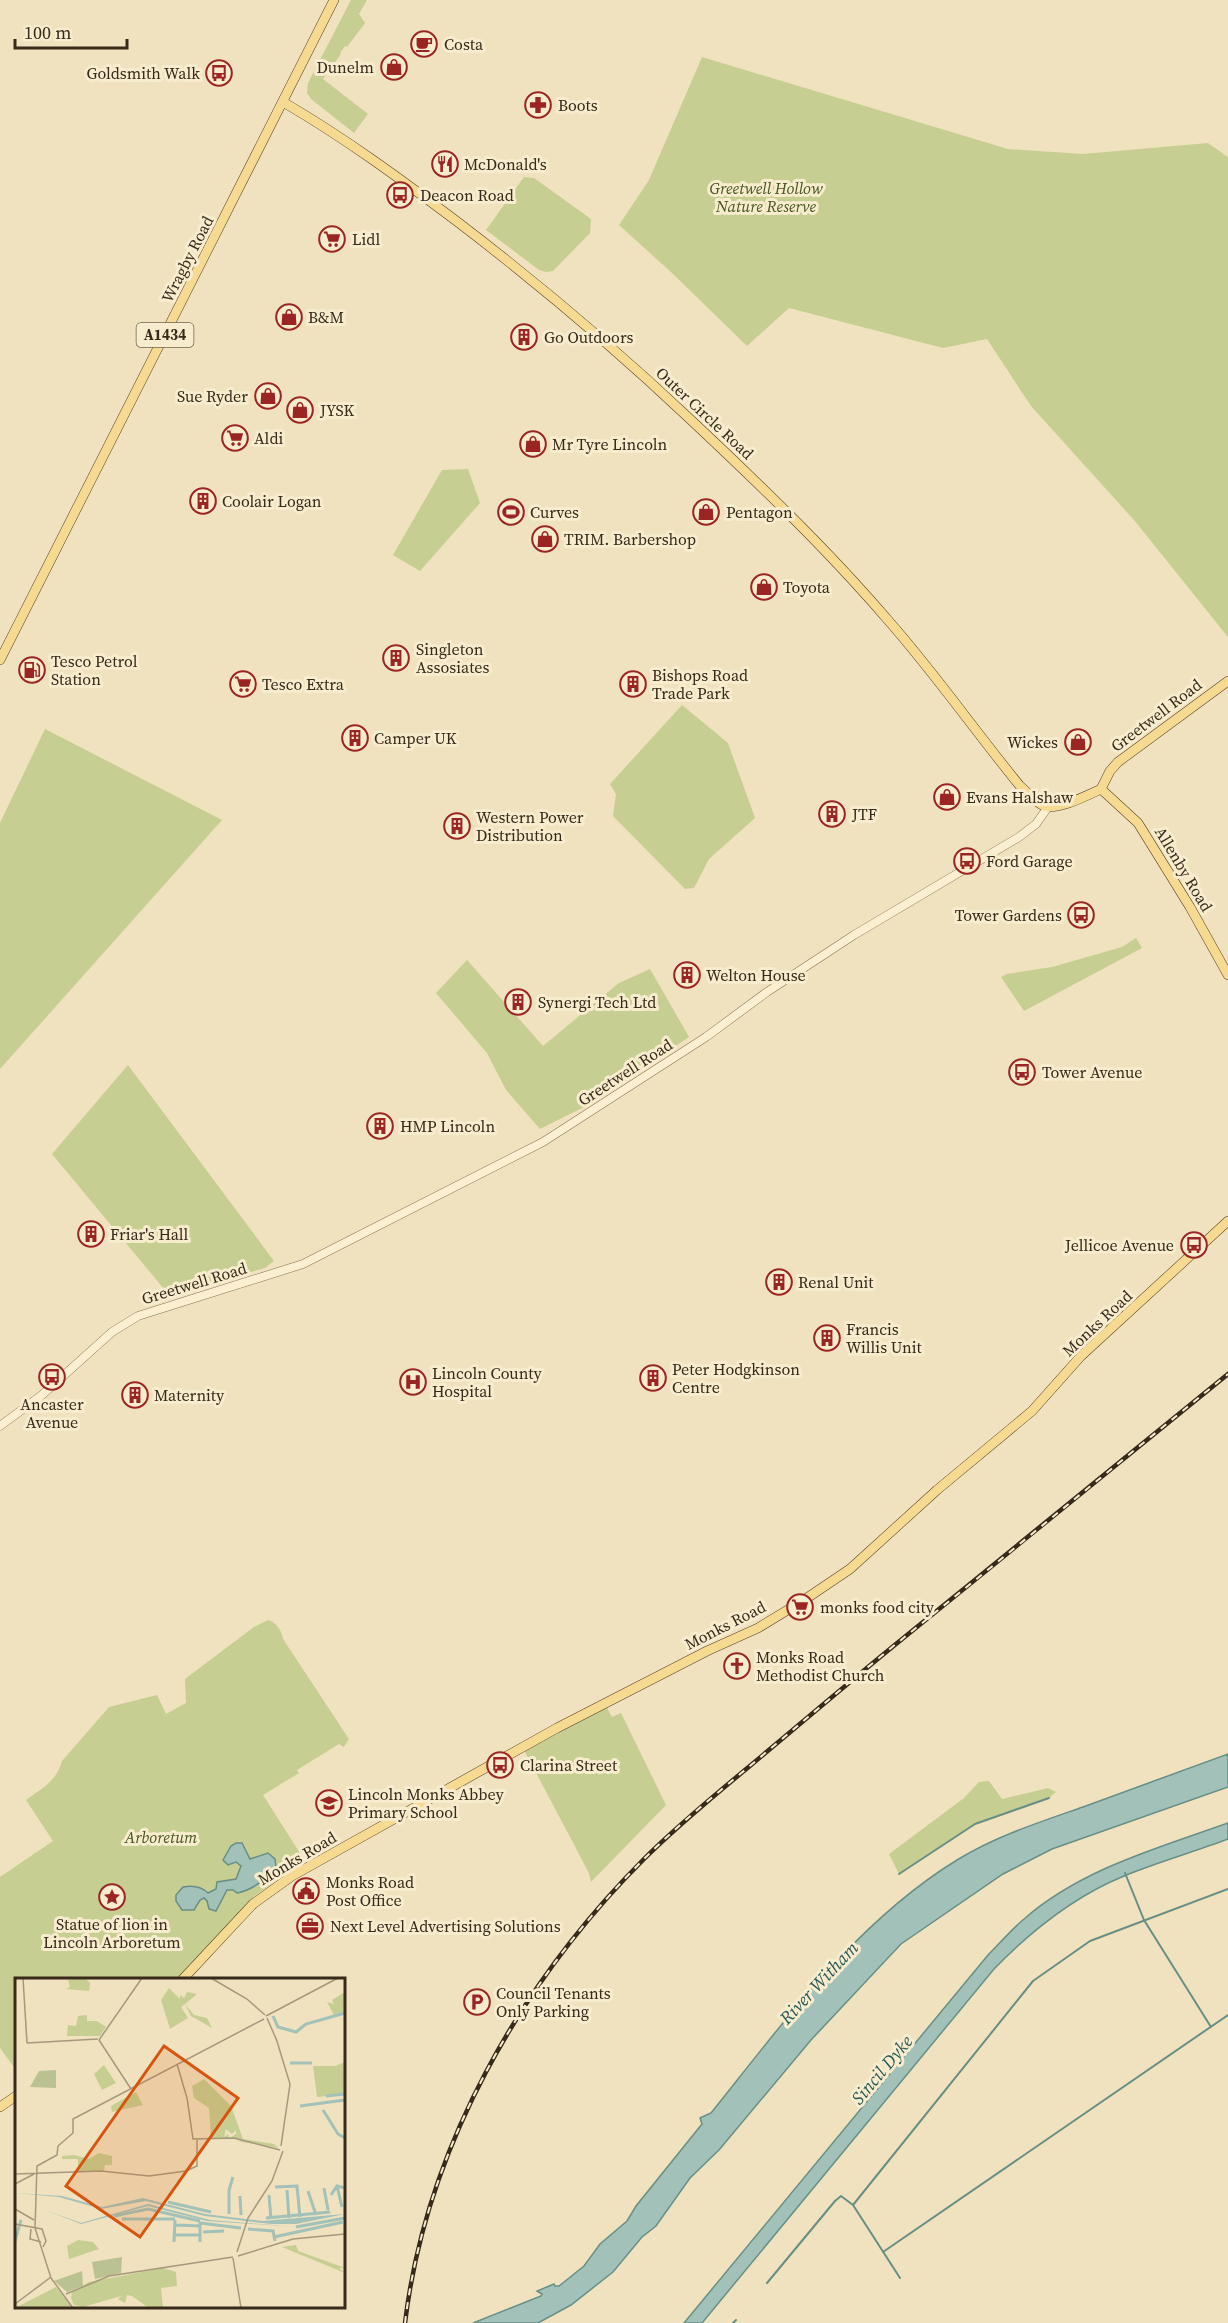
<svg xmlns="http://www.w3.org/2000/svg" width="1228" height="2323" viewBox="0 0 1228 2323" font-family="'Source Serif 4',serif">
<rect width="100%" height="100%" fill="#f0e2be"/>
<path fill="#c6ce91" d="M351 0H367L359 14 365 23 347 47 345 46 340 53 341 54 323 79 368 114 354 133 311 99 307 93 308 83Z
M702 57 1008 149 1083 154 1208 143 1228 157V637L1134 520 1031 406 987 339 943 348 789 308 747 346 672 273 619 225 649 180Z
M524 177 534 178 591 219 590 233 553 271 546 272 539 270 486 230Z
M468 469 480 503 420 571 393 555 442 470Z
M682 705 728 743 755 818 709 859 694 888 685 889 613 816 616 794 610 784Z
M45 729 222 820 0 1069V823Z
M1136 938 1142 948 1024 1011 1001 977 1007 974 1052 967 1122 947Z
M467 960 543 1046 619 983 650 969 689 1037 588 1105 540 1129 506 1090 487 1053 436 993Z
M128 1065 274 1261 265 1268 169 1295 52 1154Z
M268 1620C276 1622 282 1631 283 1639L349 1739 344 1747 339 1744 297 1770 299 1773 263 1795 305 1861 253 1897 260 1901 177 1979 16 1980V2070L0 2048V1877L53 1841 26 1800C41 1789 57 1781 62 1761L109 1707 157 1695 166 1714 186 1703 185 1679 254 1627Z
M606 1706 612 1717 621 1713 666 1805 591 1882 589 1873 524 1750Z
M989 1781 1002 1799 1048 1788 1056 1792 1049 1798 975 1824 899 1874 889 1854 964 1798 979 1782Z"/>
<path fill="#a1c1b9" stroke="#688f86" stroke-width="1.5" d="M1228 1754V1787L1052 1849 1003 1874 901 1944 811 2040 719 2150 690 2178 656 2226 642 2237 613 2272 571 2305 538 2323H473L541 2296 542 2294 537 2291 554 2284 555 2286H559L584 2266 600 2244 627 2221 636 2206 702 2124 700 2118 711 2113C784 2022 856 1922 957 1860 996 1836 1040 1822 1083 1807 1131 1789 1180 1772 1228 1754Z
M1228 1823V1839C1194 1852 1158 1862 1124 1876 1075 1896 1030 1932 994 1969L702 2323H684L988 1955C1000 1943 1011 1930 1024 1919 1081 1869 1158 1848 1228 1823Z
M236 1843H242L250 1859 268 1853 275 1859 276 1867C266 1879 253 1890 237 1893L233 1890H227L216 1911 209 1909 207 1901 204 1898 200 1900 194 1910H182L176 1901V1895L183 1887C193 1885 201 1886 208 1893L216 1889 217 1882 236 1879 241 1866 236 1862 228 1865 223 1860 231 1846Z"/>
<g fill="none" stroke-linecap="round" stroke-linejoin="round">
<path stroke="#688f86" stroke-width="2" d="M1125 1873 1144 1920 1211 2027
M899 1874 975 1824 1049 1798
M853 2205 1033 1981 1090 1941 1228 1889
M883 2252 1228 2015
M767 2283 835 2201 841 2196 853 2205 900 2278
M733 2323 736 2320"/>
<g stroke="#897256" stroke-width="9">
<path id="minor" d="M0 1426 42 1395 112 1332 138 1316 303 1264 543 1142 706 1037 767 992 854 935 1019 837 1036 824 1048 807"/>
</g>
<g stroke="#56402a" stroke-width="10">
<path id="major" d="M283 102C345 138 402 180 459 223 540 285 617 350 691 420 759 484 826 548 887 619 934 672 975 731 1020 786 1027 792 1034 800 1042 805 1056 812 1088 795 1101 789L1110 771 1118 762 1228 681
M0 660 334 0
M1101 789 1138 823 1190 907 1228 975
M182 1980 253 1904 292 1876 557 1728 707 1651 758 1628 804 1600 850 1569 937 1490 1032 1411 1081 1356 1228 1221
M0 2107 16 2096"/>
</g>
<use href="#minor" stroke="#faefd1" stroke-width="8"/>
<use href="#major" stroke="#f6da92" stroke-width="9"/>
<g stroke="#372a1b" stroke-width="4.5">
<path id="rail" d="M405 2323C426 2148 521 1982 644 1859 678 1825 715 1795 751 1765 800 1724 847 1684 896 1644 1007 1555 1117 1464 1228 1374"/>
</g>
<use href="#rail" stroke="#f7eccd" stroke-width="2" stroke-dasharray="7" stroke-linecap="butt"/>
</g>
<defs>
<g id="cafe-ring" transform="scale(1.35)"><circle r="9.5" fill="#f7eccd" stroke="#9b2523" stroke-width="1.5"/><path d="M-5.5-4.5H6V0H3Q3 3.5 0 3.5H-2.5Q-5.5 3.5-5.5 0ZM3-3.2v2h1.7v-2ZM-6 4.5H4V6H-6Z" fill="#9b2523"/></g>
<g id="shop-ring" transform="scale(1.35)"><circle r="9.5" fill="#f7eccd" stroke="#9b2523" stroke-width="1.5"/><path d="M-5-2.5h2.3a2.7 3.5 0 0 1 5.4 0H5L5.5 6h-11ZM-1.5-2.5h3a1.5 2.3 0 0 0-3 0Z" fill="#9b2523"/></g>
<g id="bus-ring" transform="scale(1.35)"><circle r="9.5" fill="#f7eccd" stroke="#9b2523" stroke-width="1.5"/><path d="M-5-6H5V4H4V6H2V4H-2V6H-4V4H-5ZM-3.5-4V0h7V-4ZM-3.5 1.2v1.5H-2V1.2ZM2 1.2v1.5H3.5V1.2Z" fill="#9b2523"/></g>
<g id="pharmacy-ring" transform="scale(1.35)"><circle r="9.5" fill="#f7eccd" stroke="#9b2523" stroke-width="1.5"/><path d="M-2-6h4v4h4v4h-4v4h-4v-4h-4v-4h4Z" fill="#9b2523"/></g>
<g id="restaurant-ring" transform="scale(1.35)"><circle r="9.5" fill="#f7eccd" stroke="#9b2523" stroke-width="1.5"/><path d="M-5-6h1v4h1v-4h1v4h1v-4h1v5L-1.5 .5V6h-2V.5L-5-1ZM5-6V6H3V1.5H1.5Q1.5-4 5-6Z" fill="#9b2523"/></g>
<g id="supermarket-ring" transform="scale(1.35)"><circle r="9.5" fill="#f7eccd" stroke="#9b2523" stroke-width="1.5"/><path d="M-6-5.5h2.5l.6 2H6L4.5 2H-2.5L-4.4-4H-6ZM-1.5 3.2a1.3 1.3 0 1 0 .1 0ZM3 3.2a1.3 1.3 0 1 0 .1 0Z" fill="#9b2523"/></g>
<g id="building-ring" transform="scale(1.35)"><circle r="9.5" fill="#f7eccd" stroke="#9b2523" stroke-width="1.5"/><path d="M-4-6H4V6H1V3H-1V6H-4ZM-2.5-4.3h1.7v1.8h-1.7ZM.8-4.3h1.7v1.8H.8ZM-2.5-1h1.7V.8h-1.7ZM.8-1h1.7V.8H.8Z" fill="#9b2523"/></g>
<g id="stadium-ring" transform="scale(1.35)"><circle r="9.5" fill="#f7eccd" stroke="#9b2523" stroke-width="1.5"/><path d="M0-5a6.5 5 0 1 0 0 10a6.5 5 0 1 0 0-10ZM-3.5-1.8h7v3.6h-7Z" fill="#9b2523"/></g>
<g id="fuel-ring" transform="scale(1.35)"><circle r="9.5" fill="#f7eccd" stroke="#9b2523" stroke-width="1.5"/><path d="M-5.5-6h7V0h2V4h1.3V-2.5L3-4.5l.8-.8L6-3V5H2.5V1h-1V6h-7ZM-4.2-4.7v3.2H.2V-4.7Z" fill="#9b2523"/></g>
<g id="hospital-ring" transform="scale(1.35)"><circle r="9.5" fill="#f7eccd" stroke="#9b2523" stroke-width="1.5"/><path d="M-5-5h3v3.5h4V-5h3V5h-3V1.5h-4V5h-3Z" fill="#9b2523"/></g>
<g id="church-ring" transform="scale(1.35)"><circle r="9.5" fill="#f7eccd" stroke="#9b2523" stroke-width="1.5"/><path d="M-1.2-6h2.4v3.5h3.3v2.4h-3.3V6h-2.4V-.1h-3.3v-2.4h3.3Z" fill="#9b2523"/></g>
<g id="school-ring" transform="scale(1.35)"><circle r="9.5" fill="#f7eccd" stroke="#9b2523" stroke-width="1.5"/><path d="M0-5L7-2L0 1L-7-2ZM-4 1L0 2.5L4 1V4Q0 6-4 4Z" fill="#9b2523"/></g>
<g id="civic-ring" transform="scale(1.35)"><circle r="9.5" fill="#f7eccd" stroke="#9b2523" stroke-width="1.5"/><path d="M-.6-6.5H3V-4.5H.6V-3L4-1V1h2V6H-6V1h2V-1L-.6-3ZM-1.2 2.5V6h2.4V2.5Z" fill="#9b2523"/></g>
<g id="sight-ring" transform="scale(1.35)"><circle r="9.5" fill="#f7eccd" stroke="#9b2523" stroke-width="1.5"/><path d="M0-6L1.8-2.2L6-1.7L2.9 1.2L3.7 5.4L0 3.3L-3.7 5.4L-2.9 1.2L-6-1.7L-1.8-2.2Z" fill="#9b2523"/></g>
<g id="office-ring" transform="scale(1.35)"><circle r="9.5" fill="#f7eccd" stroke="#9b2523" stroke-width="1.5"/><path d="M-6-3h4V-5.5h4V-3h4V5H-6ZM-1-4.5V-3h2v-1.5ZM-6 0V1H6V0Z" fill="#9b2523"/></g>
<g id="parking-ring" transform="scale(1.35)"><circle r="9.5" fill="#f7eccd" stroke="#9b2523" stroke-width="1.5"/><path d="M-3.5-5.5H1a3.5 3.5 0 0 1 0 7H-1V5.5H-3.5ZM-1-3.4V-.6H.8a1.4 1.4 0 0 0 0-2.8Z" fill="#9b2523"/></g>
</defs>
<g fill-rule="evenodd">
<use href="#cafe-ring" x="424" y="44"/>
<use href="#shop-ring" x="394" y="67"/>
<use href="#bus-ring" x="219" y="73"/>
<use href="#pharmacy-ring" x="538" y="105"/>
<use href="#restaurant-ring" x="445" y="164"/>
<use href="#bus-ring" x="400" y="195"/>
<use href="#supermarket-ring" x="332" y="239"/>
<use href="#shop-ring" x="289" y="317"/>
<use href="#building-ring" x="524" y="337"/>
<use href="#shop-ring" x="268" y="396"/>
<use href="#shop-ring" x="300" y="410"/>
<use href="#supermarket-ring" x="235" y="438"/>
<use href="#shop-ring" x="533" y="444"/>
<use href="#building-ring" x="203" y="501"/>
<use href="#stadium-ring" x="511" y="512"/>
<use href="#shop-ring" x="706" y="512"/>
<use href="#shop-ring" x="545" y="539"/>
<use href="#shop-ring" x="764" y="587"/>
<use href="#building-ring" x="396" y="658"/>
<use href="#fuel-ring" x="32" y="670"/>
<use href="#supermarket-ring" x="243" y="684"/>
<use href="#building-ring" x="633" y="684"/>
<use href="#building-ring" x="355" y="738"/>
<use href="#shop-ring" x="1078" y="742"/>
<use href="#shop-ring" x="947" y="797"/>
<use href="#building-ring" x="832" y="814"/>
<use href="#building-ring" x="457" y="826"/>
<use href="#bus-ring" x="967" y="861"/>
<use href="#bus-ring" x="1081" y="915"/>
<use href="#building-ring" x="687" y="975"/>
<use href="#building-ring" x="518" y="1002"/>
<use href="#bus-ring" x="1022" y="1072"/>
<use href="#building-ring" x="380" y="1126"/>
<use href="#building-ring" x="91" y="1234"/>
<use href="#bus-ring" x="1194" y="1245"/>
<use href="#building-ring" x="779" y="1282"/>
<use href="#building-ring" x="827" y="1338"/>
<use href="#bus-ring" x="52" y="1377"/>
<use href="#building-ring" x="653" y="1378"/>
<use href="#hospital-ring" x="413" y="1382"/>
<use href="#building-ring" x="135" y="1395"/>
<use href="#supermarket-ring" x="800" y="1607"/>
<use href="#church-ring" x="737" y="1666"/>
<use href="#bus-ring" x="500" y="1765"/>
<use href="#school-ring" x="329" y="1803"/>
<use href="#civic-ring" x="306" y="1891"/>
<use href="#sight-ring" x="112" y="1897"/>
<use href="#office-ring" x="310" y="1926"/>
<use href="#parking-ring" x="477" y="2002"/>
</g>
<g text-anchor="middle" stroke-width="6" stroke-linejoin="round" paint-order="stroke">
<rect fill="#f7eccd" stroke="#716450" stroke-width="1.5" x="136.5" y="323" width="57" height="24" rx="4.5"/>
<g font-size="15" font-weight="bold" fill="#372a1b">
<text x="165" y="340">A1434</text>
</g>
<g font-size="16" fill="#372a1b" stroke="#f7eccd" text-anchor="start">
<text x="444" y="50">Costa</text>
<text x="374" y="73" text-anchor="end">Dunelm</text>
<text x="200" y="79" text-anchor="end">Goldsmith Walk</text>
<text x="558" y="111">Boots</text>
<text x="464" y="170">McDonald's</text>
<text x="420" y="201">Deacon Road</text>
<text x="352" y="245">Lidl</text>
<text x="308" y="323">B&amp;M</text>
<text x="544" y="343">Go Outdoors</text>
<text x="248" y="402" text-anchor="end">Sue Ryder</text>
<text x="320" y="416">JYSK</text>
<text x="254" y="444">Aldi</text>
<text x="552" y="450">Mr Tyre Lincoln</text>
<text x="222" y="507">Coolair Logan</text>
<text x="530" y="518">Curves</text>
<text x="726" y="518">Pentagon</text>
<text x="564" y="545">TRIM. Barbershop</text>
<text x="783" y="593">Toyota</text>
<text x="416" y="655">Singleton<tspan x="416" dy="18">Assosiates</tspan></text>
<text x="51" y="667">Tesco Petrol<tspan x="51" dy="18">Station</tspan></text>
<text x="652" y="681">Bishops Road<tspan x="652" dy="18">Trade Park</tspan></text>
<text x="262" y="690">Tesco Extra</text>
<text x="374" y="744">Camper UK</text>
<text x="1058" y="748" text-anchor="end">Wickes</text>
<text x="966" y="803">Evans Halshaw</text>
<text x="852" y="820">JTF</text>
<text x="476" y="823">Western Power<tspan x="476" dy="18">Distribution</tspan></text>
<text x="986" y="867">Ford Garage</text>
<text x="1062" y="921" text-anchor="end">Tower Gardens</text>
<text x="706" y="981">Welton House</text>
<text x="538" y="1008">Synergi Tech Ltd</text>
<text x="1042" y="1078">Tower Avenue</text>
<text x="400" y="1132">HMP Lincoln</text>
<text x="110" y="1240">Friar's Hall</text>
<text x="1174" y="1251" text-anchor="end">Jellicoe Avenue</text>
<text x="798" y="1288">Renal Unit</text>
<text x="846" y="1335">Francis<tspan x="846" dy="18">Willis Unit</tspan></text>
<text x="672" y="1375">Peter Hodgkinson<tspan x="672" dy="18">Centre</tspan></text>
<text x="432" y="1379">Lincoln County<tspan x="432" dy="18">Hospital</tspan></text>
<text x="154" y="1401">Maternity</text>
<text x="52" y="1410" text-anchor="middle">Ancaster<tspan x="52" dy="18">Avenue</tspan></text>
<text x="820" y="1613">monks food city</text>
<text x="756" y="1663">Monks Road<tspan x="756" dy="18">Methodist Church</tspan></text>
<text x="520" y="1771">Clarina Street</text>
<text x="348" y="1800">Lincoln Monks Abbey<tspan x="348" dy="18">Primary School</tspan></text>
<text x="326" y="1888">Monks Road<tspan x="326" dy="18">Post Office</tspan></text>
<text x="112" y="1930" text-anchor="middle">Statue of lion in<tspan x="112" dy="18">Lincoln Arboretum</tspan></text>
<text x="330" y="1932">Next Level Advertising Solutions</text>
<text x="496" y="1999">Council Tenants<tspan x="496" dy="18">Only Parking</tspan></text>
</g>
<g font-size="16" font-style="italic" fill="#465521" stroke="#f7eccd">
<text x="766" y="194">Greetwell Hollow<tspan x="766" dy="18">Nature Reserve</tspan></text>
<text x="161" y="1843">Arboretum</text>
</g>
<g font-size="16" fill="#372a1b" stroke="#f7eccd">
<text transform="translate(187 259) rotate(-63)" y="6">Wragby Road</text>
<text transform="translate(705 413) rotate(43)" y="6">Outer Circle Road</text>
<text transform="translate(1156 715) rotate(-37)" y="6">Greetwell Road</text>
<text transform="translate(1184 869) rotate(59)" y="6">Allenby Road</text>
<text transform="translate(625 1072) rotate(-33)" y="6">Greetwell Road</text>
<text transform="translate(194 1283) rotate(-17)" y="6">Greetwell Road</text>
<text transform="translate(1097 1323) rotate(-43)" y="6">Monks Road</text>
<text transform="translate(725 1625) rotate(-27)" y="6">Monks Road</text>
<text transform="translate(297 1858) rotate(-31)" y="6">Monks Road</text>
</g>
<g font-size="18" font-style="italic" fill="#295856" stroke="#f7eccd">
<text transform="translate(819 1983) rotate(-47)" y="6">River Witham</text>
<text transform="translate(882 2070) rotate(-50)" y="6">Sincil Dyke</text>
</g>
</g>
<g transform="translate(15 1978)">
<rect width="330" height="330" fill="#f0e2be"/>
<path d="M70 0 75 5 74 13 51 11 55 9 53 2ZM154 10 165 21V17L169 20 172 14 182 16 170 26 179 37 192 40 197 50 176 38 170 26 166 29 173 40 155 51 146 22ZM330 14V35L319 37 312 24 319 26 317 22ZM72 37V43H82L91 49 85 58H52L53 47 61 48 63 38ZM330 84V116L302 119 298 88H320ZM89 87 101 105 87 112 79 96ZM189 101 216 128 228 161 259 166 263 170 227 164 216 159 221 156V152L217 156 211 151 209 159 213 156 214 160H196L194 130 179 120 177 108ZM121 114 128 127 97 134 96 128ZM84 175 97 178V187H90L89 193 63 194V181H47V178L59 177 74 181ZM63 262 78 264 84 271 54 281 52 268ZM281 267 283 273 330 290H324L330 295 267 269ZM148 290 161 294 162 308 146 310 148 330H134L117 318 112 317 110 325 103 321 106 318 68 329 59 327 56 320 57 314 74 304ZM41 309 58 330H0L4 324 2 329Z" fill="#c6ce91"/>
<path d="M41 92V110L15 109 24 93ZM107 279 106 295 80 301 77 284ZM67 293 68 308 52 314 39 303Z" fill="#bbc291"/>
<path d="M0 215 47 218 87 229 128 220 190 236 248 243 330 236 281 246H256L190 238 131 223 86 231 44 219ZM133 226 195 242 283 249 192 243 133 228 66 246 30 232 66 245Z" fill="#a1c1b9"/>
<path fill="none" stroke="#a1c1b9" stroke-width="3" d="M258 38 263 49 281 54 291 46 330 35M275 85H297M311 118 330 116M285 128 330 122M308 132 323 156 330 160M322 208 327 229M260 209 282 208 285 239M309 210 313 232M272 212 274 240M293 213 301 237M254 217 256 241M316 217 322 208 330 210M225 218 226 237M153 224 196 234M214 236V212L218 199M99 238 133 231 185 243M251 240 315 234M107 241H160M185 244V264M185 245 226 250M161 247 185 248M281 249 330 240M233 251 258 253 260 263M188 254 209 253M159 257H185M259 259 328 244M0 263 6 242M159 264 160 242"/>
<path fill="none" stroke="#a6987d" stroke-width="1.5" d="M8 0 12 65M196 0 232 21 250 37M251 38 323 0M252 40 262 63M261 60 275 106 266 168M84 62 127 0M84 62 116 111M12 65 83 61M162 86 172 120 178 161 219 160 265 172M0 196 86 193 134 198 171 193 182 188V162M0 206 19 196M0 231 19 242M0 246 27 251 31 263 28 269M16 251 15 261 26 264M222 274 233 240 257 203 268 173M223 278 278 261 330 256M218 280 226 330M51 316 94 298 218 279M0 326 36 299M58 330 36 300 20 250 22 188 42 177 43 168 58 155V141L249 41"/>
<path fill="#d6540e" fill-opacity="0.15" stroke="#d6540e" stroke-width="3" d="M149 68 223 120 125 259 51 208Z"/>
<rect width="330" height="330" fill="none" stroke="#372a1b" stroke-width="3"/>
</g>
<path d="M15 39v9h112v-9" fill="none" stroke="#372a1b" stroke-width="3"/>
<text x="24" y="39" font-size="18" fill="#372a1b" stroke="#f7eccd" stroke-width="4.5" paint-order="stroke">100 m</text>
</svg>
